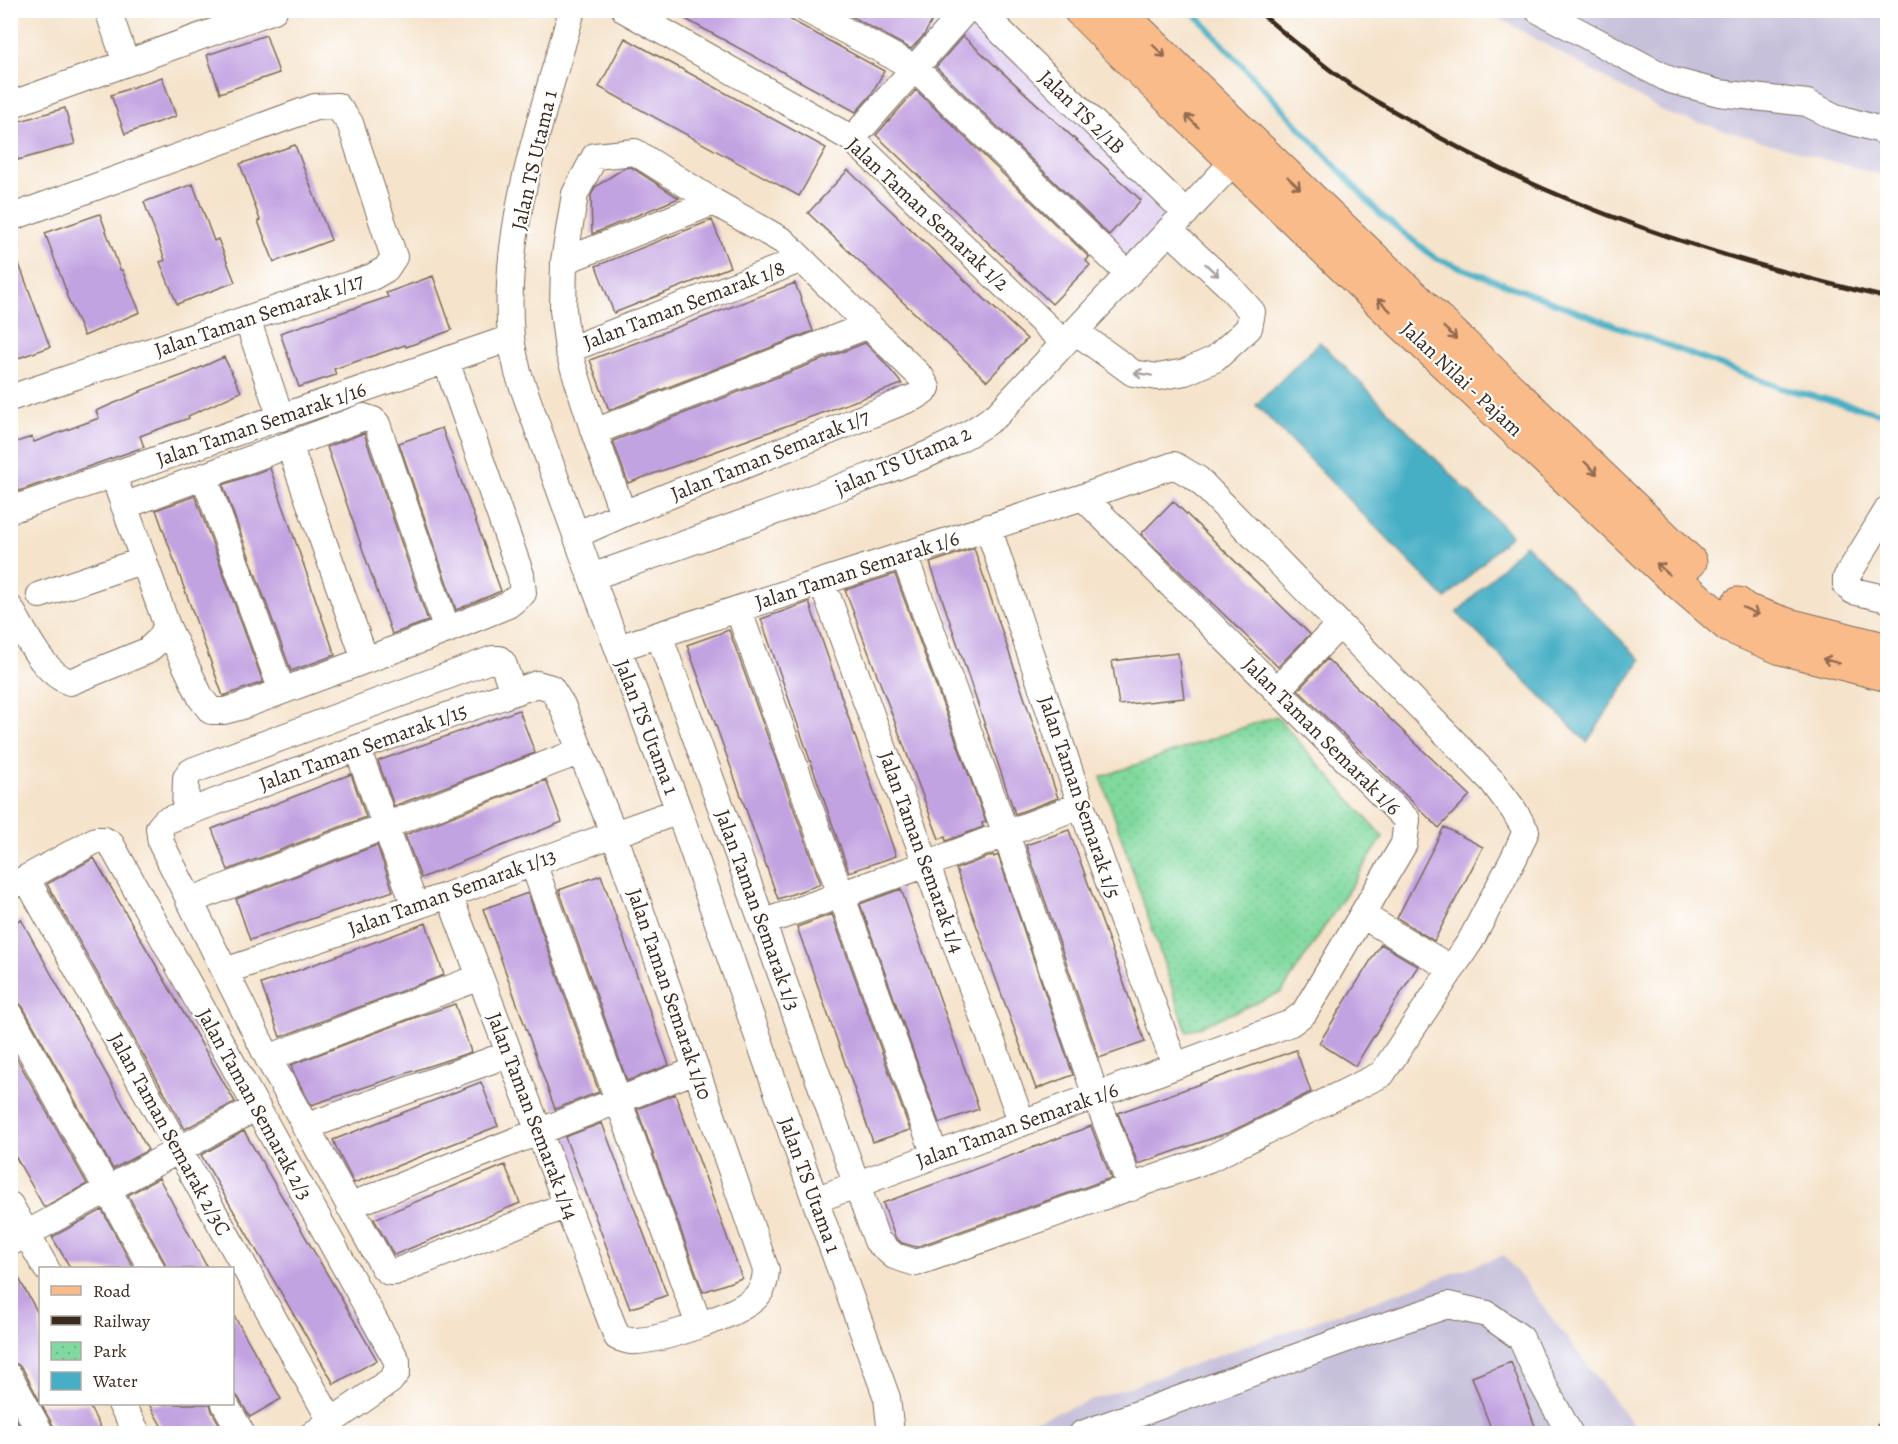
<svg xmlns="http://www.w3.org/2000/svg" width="1898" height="1444" viewBox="0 0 1898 1444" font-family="Alegreya,serif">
<defs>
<pattern id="park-dots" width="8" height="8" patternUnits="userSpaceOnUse" patternTransform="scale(1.5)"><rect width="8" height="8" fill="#80d99e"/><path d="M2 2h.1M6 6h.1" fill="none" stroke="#70ba88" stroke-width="1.8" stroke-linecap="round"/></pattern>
</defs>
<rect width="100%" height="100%" fill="#fff"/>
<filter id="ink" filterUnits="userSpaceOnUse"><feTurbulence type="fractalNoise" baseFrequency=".0167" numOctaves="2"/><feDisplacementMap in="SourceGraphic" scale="12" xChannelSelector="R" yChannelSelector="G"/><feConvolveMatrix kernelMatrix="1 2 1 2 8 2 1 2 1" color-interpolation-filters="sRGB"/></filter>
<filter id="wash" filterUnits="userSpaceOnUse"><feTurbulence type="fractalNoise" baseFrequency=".008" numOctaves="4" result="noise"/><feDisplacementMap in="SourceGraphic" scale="24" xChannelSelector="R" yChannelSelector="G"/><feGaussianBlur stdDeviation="1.35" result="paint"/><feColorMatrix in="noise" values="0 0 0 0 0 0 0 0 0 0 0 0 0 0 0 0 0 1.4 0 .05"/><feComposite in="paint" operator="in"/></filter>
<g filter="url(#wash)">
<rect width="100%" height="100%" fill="#f5e3cb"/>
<path fill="#e3d3f2" d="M804 11H979L1188 214 1131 279 912 69Z"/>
<path fill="#c6c0da" d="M1487 11H1887V177L1668 114Z
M1504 1255 1639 1433 996 1434Z"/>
<path fill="url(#park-dots)" stroke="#5e825e" stroke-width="1.5" d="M1276 716 1383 837 1282 992 1187 1032 1101 777Z"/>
<path fill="#46afc5" stroke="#406c72" stroke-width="1.5" d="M1320 342 1511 535 1446 599 1256 405Z
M1525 544 1641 660 1587 742 1457 613Z"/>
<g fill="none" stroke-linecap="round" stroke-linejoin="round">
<path stroke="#46afc5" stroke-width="6" d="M1191 10 1380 214 1435 258 1781 388 1888 415"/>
</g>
<g id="blocks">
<path fill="#c2a3e1" d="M669 10H773L884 71 871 95 856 112Z
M840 10H938L924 35 911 49Z
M266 35 279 73 220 93 207 55Z
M963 36 1141 200 1109 235 936 67Z
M625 38 826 148 799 196 599 87Z
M162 77 176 116 125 134 111 95Z
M916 90 1089 257 1086 261 1090 265 1052 304 876 135Z
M65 108 75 144 18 160 10 135V124Z
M295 145 331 240 274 262 258 221 260 220 240 164Z
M631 167 679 198 592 234 591 196 595 187 624 168Z
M848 170 1027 339 987 381 808 213Z
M193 184 214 241 218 239 235 282 177 304 160 262 165 260 144 202Z
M100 214 120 270H122L140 312 84 336 66 294 67 293 45 233Z
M712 220 730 267 614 313 596 266Z
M10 245H12L50 347 10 361Z
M433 276 452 330 406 347 405 345 334 369 336 375 299 387 280 333 388 297 386 293Z
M795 283 813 331 609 410 590 360Z
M865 343 883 361 902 384 628 483 613 441Z
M224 357 241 392 188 416 189 418 140 436 144 447 16 492 10 476V444L32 437 34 442 99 418 96 411 141 392 140 391 186 374Z
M442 428 501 591 456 610 399 443Z
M364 433 428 621 392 634 327 447Z
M270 468 335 655 291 671 223 485Z
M195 496 263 682 223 696 156 510Z
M1173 501 1310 634 1278 667 1141 534Z
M974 548 1058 798 1015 814 930 563Z
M895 574 986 822 982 823 983 827 946 841 945 837 939 839 845 590Z
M809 602 896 856 849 872 761 619Z
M729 630 821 884 778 899 687 645Z
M1178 653 1184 698 1119 705 1112 661Z
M1327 659 1470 795 1439 828 1298 690Z
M519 710 535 753 394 806 378 761Z
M351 774 366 817 228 870 212 829Z
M546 780 562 822 421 878 405 835Z
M1444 827 1483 847 1434 941 1397 918Z
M1069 830 1145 1042 1099 1058 1026 845Z
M377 845 393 891 250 940 236 899Z
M993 855 994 857 998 855 1073 1075 1036 1089 956 869Z
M94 858 235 1102 185 1129 47 884Z
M601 875 669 1065 627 1081 559 890Z
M901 889 979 1109 939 1123 860 904Z
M528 893 599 1092 555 1109 483 909Z
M832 914 910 1130 873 1142 797 927Z
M21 919 148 1150 113 1169 23 1007 18 1002 10 999V925Z
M426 923 444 975 280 1037 261 984Z
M1381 944 1418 966 1355 1066 1319 1043Z
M455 1004 471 1052 311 1105 293 1072 291 1065 414 1018Z
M10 1046 87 1184 44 1207 10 1147Z
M1296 1050 1311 1092 1230 1132 1138 1164 1118 1113Z
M481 1082 498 1126 354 1183 340 1156 333 1140Z
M675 1094 742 1278 703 1292 637 1109Z
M602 1123 667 1295 630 1309 565 1137Z
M1091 1126 1111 1178 916 1247 902 1243 895 1237 883 1203Z
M244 1131 377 1360 334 1384 201 1155Z
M505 1165 520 1203 394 1255 374 1219Z
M159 1178 208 1269H166L164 1261 128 1195Z
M102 1210 134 1269H71L52 1237Z
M10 1262 40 1317V1402L23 1369 17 1364 10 1362Z
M232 1312 281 1399 250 1417 238 1397 232 1391Z
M1511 1362 1538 1434H1493L1472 1377Z
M41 1404H88L104 1434H56L54 1427Z
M149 1404H210L212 1411 223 1431 220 1434H166Z
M10 1409 24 1434H10Z"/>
</g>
</g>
<g filter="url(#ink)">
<use href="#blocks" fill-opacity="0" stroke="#7c6b5b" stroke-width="1.5"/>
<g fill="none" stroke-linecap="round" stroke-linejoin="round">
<g stroke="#7c6b5b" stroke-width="28">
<path id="minor" d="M108 10 126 63
M572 10C543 115 501 228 511 337 512 349 516 361 518 373L591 577 679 811 815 1200 887 1398 891 1434
M625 10 852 139 1064 343
M807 10 915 68 1128 274
M979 10 1186 213
M1538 10 1670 80 1719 93 1807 103 1835 117 1888 132
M10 105 274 10
M852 139 966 10
M10 218 315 107 337 106 350 123 394 257 386 269 372 277 10 398
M564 261 714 202
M247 319 281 418
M1075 331 1133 373 1158 377 1185 372 1215 359 1249 328 1252 312 1228 285 1169 230
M568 350 800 260
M594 432 869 325
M289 445 365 659
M204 476 282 691
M124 506 364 417 373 420 377 424 447 630
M1888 509 1846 578V585L1853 591 1888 599
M10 510 511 338
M988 527 1081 805 1175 1066
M576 535 623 514 917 396 927 388 921 377 783 241 714 202 635 152 595 156 575 194 564 261 563 310 568 350 594 432 623 514
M904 555 1006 834 1096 1096 1131 1188
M591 577C674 548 758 518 841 487 895 467 952 450 998 414L1246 148
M822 582 1022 1123
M40 595 144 560
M10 608C25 632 42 673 70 682L147 651 160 639 167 626 119 491
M738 609 935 1155
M167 626 201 698 211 711H224L239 707 447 630 508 605 523 593 521 575 446 361
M618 648 1083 497 1174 465 1198 479 1492 781 1513 809 1526 831 1515 856 1471 940 1382 1074 1209 1159 916 1263 894 1256 877 1241 659 635
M1277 690 1339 625
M357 748 415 906
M185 814 186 778 189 773 194 770 493 659H499L503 663 513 692
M533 863 699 1325
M26 878 331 1421
M10 887 96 840H104L111 844 397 1361V1372L390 1381 313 1434
M449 895C505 1042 561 1189 617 1337 623 1339 629 1342 635 1341 663 1340 732 1317 754 1299 763 1291 765 1282 766 1270L614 834 562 705 551 688 537 684 357 748 165 821 159 828 161 843 268 1058 384 1268 389 1272H395L567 1205
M189 901 581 751
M1362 915 1452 969
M762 923 927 864 1081 805
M225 971 449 895 533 863 679 811
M10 1014 151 1268
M268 1058 480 977
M305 1127 509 1054
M815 1200 1291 1023 1304 1013 1404 844 1407 820 1083 497
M10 1205 46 1268
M349 1206 696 1070
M10 1243 257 1107
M10 1377 41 1434
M121 1404 138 1434
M225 1404 242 1434
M1082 1434 1366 1332 1448 1305 1487 1314 1521 1338 1535 1370 1570 1434"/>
</g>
<g stroke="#7c6b5b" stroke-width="35">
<path id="major" d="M1080 10 1135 65 1383 305 1664 570 1729 626 1781 648 1888 675
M1117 10 1252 142 1690 562
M1738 604 1745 610 1788 625 1888 650"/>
</g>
<path stroke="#7c6b5b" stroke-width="4" stroke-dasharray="4.5 4.5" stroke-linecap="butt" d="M1861 1434 1866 1430 1888 1422"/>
<use href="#minor" stroke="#fff" stroke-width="26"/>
<use href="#major" stroke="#fabb8b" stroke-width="33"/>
<path stroke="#3b2a1e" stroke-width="4.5" d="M1257 10C1288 37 1320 63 1353 87 1369 98 1387 107 1404 117 1552 206 1720 259 1888 298"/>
</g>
<defs><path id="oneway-shaft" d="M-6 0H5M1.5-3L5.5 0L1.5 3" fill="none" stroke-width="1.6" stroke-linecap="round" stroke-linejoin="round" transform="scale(1.5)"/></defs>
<g stroke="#916b4f">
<use href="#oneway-shaft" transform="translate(1159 51) rotate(44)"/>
<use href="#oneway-shaft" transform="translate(1192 121) rotate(-136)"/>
<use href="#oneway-shaft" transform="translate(1294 183) rotate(44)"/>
<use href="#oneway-shaft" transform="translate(1384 305) rotate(-137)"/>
<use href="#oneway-shaft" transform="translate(1450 333) rotate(44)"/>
<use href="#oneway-shaft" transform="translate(1591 468) rotate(44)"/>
<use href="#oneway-shaft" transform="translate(1663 569) rotate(-138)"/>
<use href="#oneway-shaft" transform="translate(1751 611) rotate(24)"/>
<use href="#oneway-shaft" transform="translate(1831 661) rotate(-165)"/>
</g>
<g stroke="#a79f9a">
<use href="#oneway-shaft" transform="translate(1212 270) rotate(43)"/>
<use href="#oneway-shaft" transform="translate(1143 374) rotate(-170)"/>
</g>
</g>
<g text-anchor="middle" stroke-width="4.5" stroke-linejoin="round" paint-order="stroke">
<g font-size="21" fill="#3b2a1e" stroke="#fff">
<text transform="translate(1082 112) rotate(44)" y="7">Jalan TS 2/1B</text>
<text transform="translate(534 160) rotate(-77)" y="7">Jalan TS Utama 1</text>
<text transform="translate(928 214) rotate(43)" y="7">Jalan Taman Semarak 1/2</text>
<text transform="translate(684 305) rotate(-21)" y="7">Jalan Taman Semarak 1/8</text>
<text transform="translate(259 315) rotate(-19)" y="7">Jalan Taman Semarak 1/17</text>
<text transform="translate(1462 379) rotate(43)" y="7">Jalan Nilai - Pajam</text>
<text transform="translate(261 424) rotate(-19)" y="7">Jalan Taman Semarak 1/16</text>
<text transform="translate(770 455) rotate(-22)" y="7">Jalan Taman Semarak 1/7</text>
<text transform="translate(903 460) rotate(-23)" y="7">jalan TS Utama 2</text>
<text transform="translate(857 570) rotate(-18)" y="7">Jalan Taman Semarak 1/6</text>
<text transform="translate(647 727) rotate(69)" y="7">Jalan TS Utama 1</text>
<text transform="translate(1322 736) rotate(45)" y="7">Jalan Taman Semarak 1/6</text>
<text transform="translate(363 747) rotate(-20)" y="7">Jalan Taman Semarak 1/15</text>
<text transform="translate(1080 797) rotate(71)" y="7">Jalan Taman Semarak 1/5</text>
<text transform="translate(922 852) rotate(70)" y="7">Jalan Taman Semarak 1/4</text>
<text transform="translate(452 892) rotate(-20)" y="7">Jalan Taman Semarak 1/13</text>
<text transform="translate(758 910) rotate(70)" y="7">Jalan Taman Semarak 1/3</text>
<text transform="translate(670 994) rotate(71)" y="7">Jalan Taman Semarak 1/10</text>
<text transform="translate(255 1104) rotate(61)" y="7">Jalan Taman Semarak 2/3</text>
<text transform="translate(533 1116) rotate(69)" y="7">Jalan Taman Semarak 1/14</text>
<text transform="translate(1017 1125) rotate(-20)" y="7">Jalan Taman Semarak 1/6</text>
<text transform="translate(170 1134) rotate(61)" y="7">Jalan Taman Semarak 2/3C</text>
<text transform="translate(810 1185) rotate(70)" y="7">Jalan TS Utama 1</text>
</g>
</g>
<rect width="1898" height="1444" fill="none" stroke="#fff" stroke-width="36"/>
<rect x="39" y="1267" width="195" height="138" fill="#ffffff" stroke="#b1aaa5" stroke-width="1.5"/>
<rect x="51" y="1286" width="30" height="9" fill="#fabb8b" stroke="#b1aaa5" stroke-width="1.5"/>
<text x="93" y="1297" font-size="18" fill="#3b2a1e">Road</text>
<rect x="51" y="1316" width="30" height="9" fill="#3b2a1e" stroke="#b1aaa5" stroke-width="1.5"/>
<text x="93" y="1327" font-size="18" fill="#3b2a1e">Railway</text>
<rect x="51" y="1342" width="30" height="18" fill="url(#park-dots)" stroke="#b1aaa5" stroke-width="1.5"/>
<text x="93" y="1357" font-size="18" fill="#3b2a1e">Park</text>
<rect x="51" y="1372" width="30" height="18" fill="#46afc5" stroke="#b1aaa5" stroke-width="1.5"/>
<text x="93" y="1387" font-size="18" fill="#3b2a1e">Water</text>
</svg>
